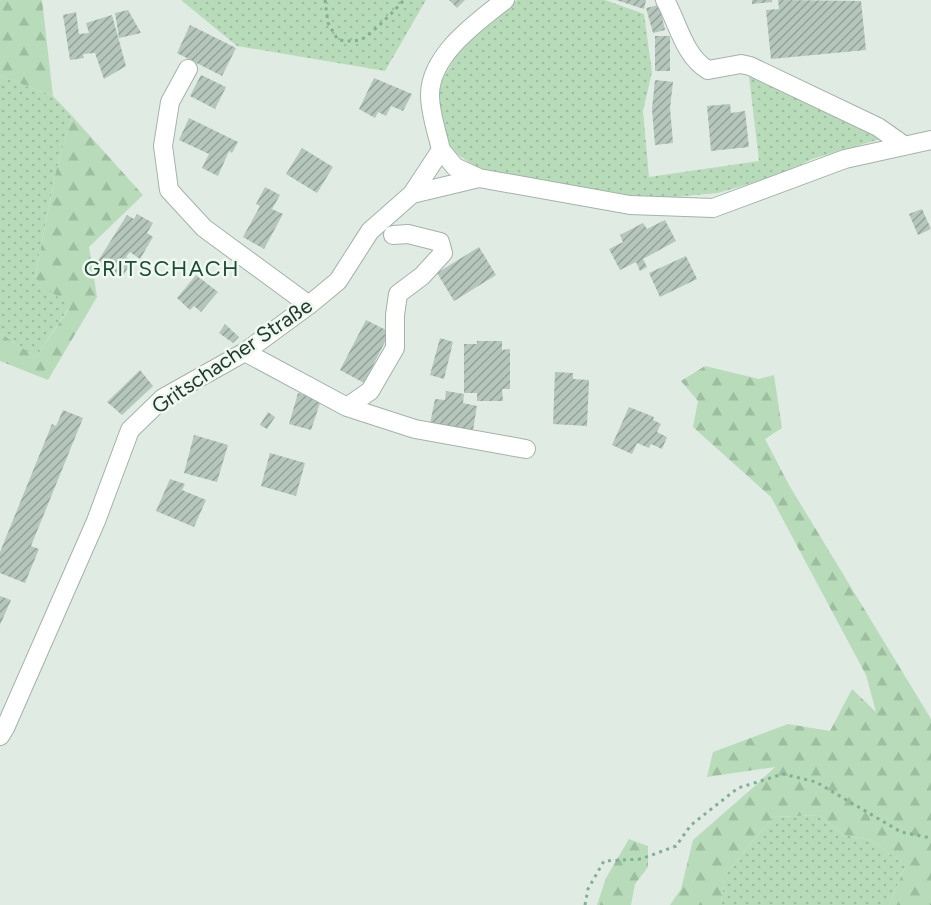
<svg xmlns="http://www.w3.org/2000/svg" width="931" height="905" viewBox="0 0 931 905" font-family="Figtree,sans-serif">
<defs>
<pattern id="grass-dots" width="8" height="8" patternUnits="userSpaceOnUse" patternTransform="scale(1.5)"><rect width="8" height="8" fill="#b8dcba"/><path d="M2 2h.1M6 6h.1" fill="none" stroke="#9ebea0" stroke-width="1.8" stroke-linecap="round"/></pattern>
<pattern id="forest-firs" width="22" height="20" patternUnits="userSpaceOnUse" patternTransform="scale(1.5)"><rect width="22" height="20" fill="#b8dcba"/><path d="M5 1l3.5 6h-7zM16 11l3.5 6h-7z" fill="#9ebea0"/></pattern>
<pattern id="building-hatch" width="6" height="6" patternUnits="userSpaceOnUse" patternTransform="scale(1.5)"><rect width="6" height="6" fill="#b5c6bc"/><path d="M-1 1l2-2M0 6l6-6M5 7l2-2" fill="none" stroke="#93a299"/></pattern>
</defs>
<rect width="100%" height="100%" fill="#e0ebe4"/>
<path fill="url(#grass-dots)" d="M181 0H426L385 71 237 46Z
M517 0H605L644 14 652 72 643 111 649 177 759 161 749 76 884 138 812 159 783 174 718 193 674 197 638 196 486 174 448 148 437 89 469 33Z
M0 76 53 96 72 116 56 171 35 277 70 306 36 357 0 333Z
M819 815 844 835 870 840 906 865 889 905H721L724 876 773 817Z"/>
<path fill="url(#forest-firs)" d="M0 0H42L53 96 0 76Z
M72 116 143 195 89 247 97 297 48 380 0 361V333L36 357 70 307 35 278 56 171Z
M705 366 759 379 774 375 782 428 765 439 789 485 931 719V905H889L906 865 870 840 844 835 819 815 773 817 724 876 721 905H670L681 889 693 840 756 785 775 767 707 777 713 752 788 724 830 731 852 689 876 712 866 675 771 497 693 427 698 401 681 381Z
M629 839 648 846V867L635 884 631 905H597L606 878Z"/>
<path fill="url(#building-hatch)" d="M449 0H465L457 8Z
M616 0H646L644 9Z
M752 0H772V2L752 4Z
M778 0 861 1 866 50 771 59 766 10 779 9Z
M659 5 665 30 653 33 646 8Z
M128 10 141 33 119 38 115 13Z
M76 12 79 34 89 33 86 23 112 15 126 66 104 79 95 53 83 54 84 58 70 60 63 15Z
M190 25 236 48 222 76 177 53Z
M655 36H670V71H655Z
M201 75 226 87 215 109 190 96Z
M374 78 412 94 403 111 391 106 386 116 378 112 375 118 359 109Z
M655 80 673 82 670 108 673 143 655 145 652 109Z
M730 104 731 113 745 111 749 147 711 151 707 106Z
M189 118 238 142 232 153 229 151 218 176 202 168 209 154 179 140Z
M302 148 333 167 317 193 286 174Z
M265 187 280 195 272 209 283 214 264 249 243 237 260 206 256 204Z
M922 209 931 229 918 235 909 214Z
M137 214 153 223 147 233 153 237 140 259 130 252 126 257 132 261 121 279 96 264 127 215 134 219Z
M665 220 676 241 643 259 647 267 640 271 636 262 620 270 609 249 623 242 620 235 643 223 647 229Z
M479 247 496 275 454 301 437 273Z
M686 256 697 279 660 297 649 273Z
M196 275 218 292 201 312 194 306 190 310 177 298Z
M366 320 390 332 364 383 340 370Z
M225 324 239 337 233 343 219 333Z
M440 338 453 342 444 379 430 375Z
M477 341H502V350L510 349V389H502L503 401H477V393H464V344H477Z
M140 370 153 386 122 415 107 402Z
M555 372 573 373V379L589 380 587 426 553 424Z
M446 391 464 394 463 403 477 406 472 436 429 429 435 399 445 400Z
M298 393 321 400 311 430 289 424Z
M629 407 654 417 653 420 661 424 657 432 667 437 662 449 651 444 649 448 637 443 632 454 612 445Z
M63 410 83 418 31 546 39 549 25 583 0 573V552L52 424 56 426Z
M268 412 275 417 267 429 260 425Z
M194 435 228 445 217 482 184 473Z
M270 453 305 463 296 496 261 486Z
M170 479 185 484 182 490 206 500 194 527 156 511Z
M0 596 11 600 0 625Z"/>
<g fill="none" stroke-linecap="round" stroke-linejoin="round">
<g stroke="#a3b3aa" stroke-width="20">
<path id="minor" d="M665 0C678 23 684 56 708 70L741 64 750 66 878 127 905 146
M188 69 170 102 163 146 169 190 204 228 309 305
M441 150 455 167 479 178
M412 194 441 150C437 132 430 113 430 95 430 55 477 22 505 0
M245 352 347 407 415 429 526 449
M347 407 370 391 395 348V315L398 294 422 276 443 253 440 242 408 234 393 235
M0 736 6 726 96 521 130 430 163 398 245 352 309 305 338 281 370 231 412 194 479 178 630 205 713 208 845 159 931 140"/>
</g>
<path stroke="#80af96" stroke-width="3" stroke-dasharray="3 4.5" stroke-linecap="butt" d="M325 0 328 23 338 40C347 41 354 42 362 39 371 35 397 8 404 0
M585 905 588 889 604 861 641 859 676 846 691 825 738 788 783 774 816 782 901 832 931 838"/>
<use href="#minor" stroke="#fff" stroke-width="18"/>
</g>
<g text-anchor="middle" stroke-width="5" stroke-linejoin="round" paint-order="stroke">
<g font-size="21" fill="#213b2e" stroke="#f0f8f2">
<text transform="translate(232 356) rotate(-34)" y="7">Gritschacher Straße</text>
</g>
<g font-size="22" letter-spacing="1.5" fill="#1d4d37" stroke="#f0f8f2">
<text x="162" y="276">GRITSCHACH</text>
</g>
</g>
</svg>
